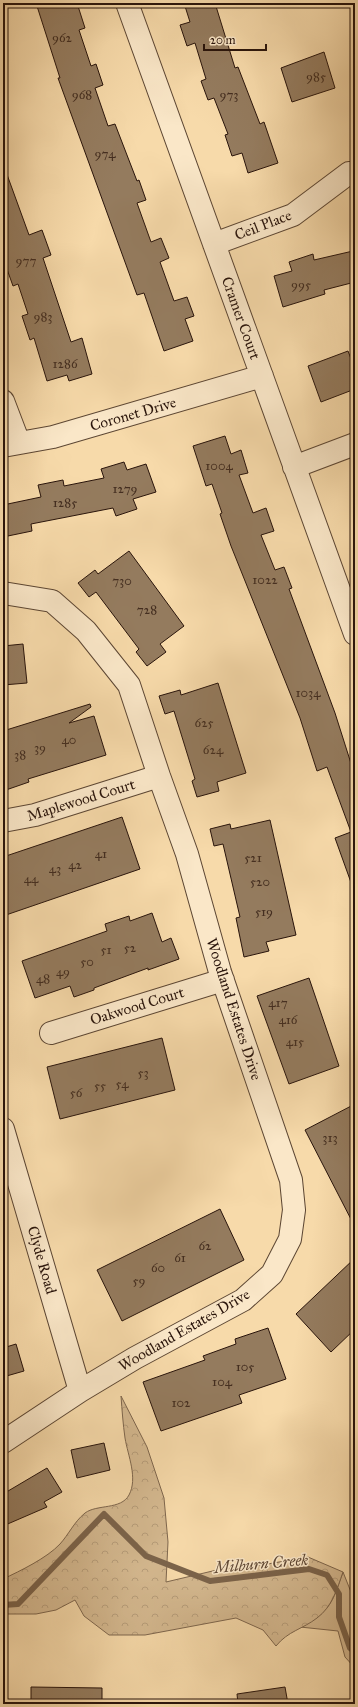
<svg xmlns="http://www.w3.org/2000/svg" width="358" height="1707" viewBox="0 0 358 1707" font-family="'IM FELL Great Primer',serif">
<defs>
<pattern id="forest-crowns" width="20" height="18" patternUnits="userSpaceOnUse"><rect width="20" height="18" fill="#d4b88f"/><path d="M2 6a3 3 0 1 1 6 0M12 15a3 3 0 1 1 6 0" fill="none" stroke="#b69d7a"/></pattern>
</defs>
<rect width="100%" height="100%" fill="#f7daaa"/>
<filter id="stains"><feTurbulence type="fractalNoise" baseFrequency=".005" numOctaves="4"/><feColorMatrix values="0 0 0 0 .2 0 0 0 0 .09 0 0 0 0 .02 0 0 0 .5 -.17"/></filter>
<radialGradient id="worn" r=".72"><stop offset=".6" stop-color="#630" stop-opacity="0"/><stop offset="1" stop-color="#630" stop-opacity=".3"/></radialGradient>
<path fill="#d4b88f" stroke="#7e664d" d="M343 1572 355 1602V1668L345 1657 338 1631 300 1627C331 1611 332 1603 343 1572Z"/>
<path fill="url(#forest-crowns)" stroke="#7e664d" d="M121 1396 147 1447 164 1498 168 1542 166 1582 221 1569 256 1566 308 1557 343 1572C337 1589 332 1607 317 1618 303 1629 288 1631 276 1646L263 1630 236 1618 145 1635H109L84 1616 75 1600 56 1610 36 1614H3V1579C20 1571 47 1558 60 1544 69 1534 74 1522 85 1513 97 1504 121 1510 129 1495 138 1478 128 1456 125 1438 123 1424 122 1410 121 1396Z"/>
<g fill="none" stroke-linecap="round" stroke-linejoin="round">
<path stroke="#7b634a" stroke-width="6" d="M3 1605 18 1604 104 1514 146 1556 210 1581 309 1569 327 1575 339 1594V1617L350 1648 355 1652"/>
</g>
<path fill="#947b5e" stroke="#29140b" d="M36 3H77L85 28 79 30 91 66 96 64 103 85 95 88 108 126 115 124 137 181 139 180 146 200 137 203 151 242 161 238 169 258 160 262 174 301 187 297 194 316 185 319 193 341 164 351 144 293 137 295 58 78H60Z
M184 3H215L235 68 238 67 260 124 264 122 278 163 248 173 242 153 232 156 225 135 228 134 214 98 208 100 201 81 206 79 195 43 187 46 180 25 190 22Z
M324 52 335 88 292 102 281 68Z
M3 169H5L29 235 42 230 51 255 43 258 71 342 82 338 92 374 69 381 67 375 47 381 34 338 30 340 22 316 28 314 18 284 13 286 3 258Z
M353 251 355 259V282L324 290 325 294 283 307 274 276 292 271 289 262 313 254 314 260Z
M348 351 355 369V389L321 402 308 366Z
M225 436 231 454 241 450 248 473 239 475 253 513 266 508 274 531 261 535 275 570 284 567 292 588 289 589 335 713 355 776V887L353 888 335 838 351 832 327 767 317 771 300 718 231 546 220 514 222 513 212 484 206 486 193 446Z
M124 462 127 470 146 464 156 492 133 499 137 509 116 516 113 508 31 524 32 531 3 537V505L41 497 38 485 63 480 64 486 104 478 101 469Z
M129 551 184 626 160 644 166 652 147 666 136 652 139 649 96 592 89 597 78 583 95 570 98 574Z
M23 644 27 683 3 685V646Z
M218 683 246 773 217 782 219 791 197 797 192 781 195 779 174 711 165 714 159 696 180 690 181 695Z
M90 704 91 707 69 723 94 716 106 755 28 779 29 782 3 791V731Z
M122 817 140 869 3 916V857Z
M270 820 296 935 266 942 269 951 244 957 236 918 240 917 223 844 214 846 210 829 230 824 231 829Z
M152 913 162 942 171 938 179 959 148 970V968L94 988V990L74 997 70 986 35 998 22 961 107 931 105 924 129 916 130 921Z
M309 978 339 1066 289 1084 257 996Z
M162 1038 175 1090 60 1119 47 1067Z
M355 1104V1227L305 1130Z
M220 1209 244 1260 122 1321 97 1270Z
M355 1258V1329L331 1352 296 1314Z
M268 1328 286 1379 239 1395 242 1403 161 1431 143 1382 205 1360 203 1356 236 1344 235 1339Z
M16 1344 24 1371 3 1377V1348Z
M104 1443 110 1470 77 1478 71 1450Z
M47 1468 62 1492 44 1502 47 1507 3 1526V1494Z
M31 1687 102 1688V1704H31Z
M285 1687 288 1704H238L237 1694Z"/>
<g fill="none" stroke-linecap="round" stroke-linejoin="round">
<g stroke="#5c4633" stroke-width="24">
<path id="minor" d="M127 3 355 634
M214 244 293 215 349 173
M3 401 19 443
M3 446 53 437 262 376
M294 467 355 444
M3 593 52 601 86 631 129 685 159 776 187 854 220 972 291 1180 294 1210 290 1239 272 1274 243 1300 135 1358 80 1391 3 1442
M3 821 35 815 159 776
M51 1033 223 980
M3 1129 80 1391"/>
</g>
<use href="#minor" stroke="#fae7c8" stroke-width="22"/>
</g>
<g text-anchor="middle" stroke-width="3" stroke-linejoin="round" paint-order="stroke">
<g font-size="13" fill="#442e20">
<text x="62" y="42">962</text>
<text x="316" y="81">985</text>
<text x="82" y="99">968</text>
<text x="229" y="99">973</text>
<text x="105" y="158">974</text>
<text x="26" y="265">977</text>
<text x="301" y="289">995</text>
<text x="43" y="321">983</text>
<text x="65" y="368">1286</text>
<text x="219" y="470">1004</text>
<text x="125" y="493">1279</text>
<text x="65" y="507">1285</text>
<text x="265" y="584">1022</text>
<text x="122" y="585">730</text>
<text x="147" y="614">728</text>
<text x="308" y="697">1034</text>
<text x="204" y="727">625</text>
<text x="69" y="744">40</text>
<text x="40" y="752">39</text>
<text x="213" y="754">624</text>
<text x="20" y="759">38</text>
<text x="101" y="858">41</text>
<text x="253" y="862">521</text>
<text x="75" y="869">42</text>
<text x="55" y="873">43</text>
<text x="31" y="883">44</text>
<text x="260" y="886">520</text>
<text x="264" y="916">519</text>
<text x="130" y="952">52</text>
<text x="106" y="954">51</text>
<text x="87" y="966">50</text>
<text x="63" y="976">49</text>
<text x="43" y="983">48</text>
<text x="278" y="1007">417</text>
<text x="288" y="1024">416</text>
<text x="295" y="1046">415</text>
<text x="143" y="1077">53</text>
<text x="122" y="1088">54</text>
<text x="100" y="1090">55</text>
<text x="76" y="1097">56</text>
<text x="330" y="1142">313</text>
<text x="205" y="1250">62</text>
<text x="180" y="1262">61</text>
<text x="158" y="1272">60</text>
<text x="139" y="1285">59</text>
<text x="245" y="1371">105</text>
<text x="222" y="1386">104</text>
<text x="181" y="1407">102</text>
</g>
<g font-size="15" fill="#29140b" stroke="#fae7c8">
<text transform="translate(263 225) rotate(-21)" y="5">Ceil Place</text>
<text transform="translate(241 318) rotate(70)" y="5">Cramer Court</text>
<text transform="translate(133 414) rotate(-16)" y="5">Coronet Drive</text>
<text transform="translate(81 800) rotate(-17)" y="5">Maplewood Court</text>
<text transform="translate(137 1006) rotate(-17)" y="5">Oakwood Court</text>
<text transform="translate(234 1009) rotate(72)" y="5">Woodland Estates Drive</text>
<text transform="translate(42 1260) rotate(74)" y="5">Clyde Road</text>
<text transform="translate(184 1330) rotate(-30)" y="5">Woodland Estates Drive</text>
</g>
<g font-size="16" font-style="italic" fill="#5f4835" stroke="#fae7c8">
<text transform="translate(261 1563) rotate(-5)" y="6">Milburn Creek</text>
</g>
</g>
<rect width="358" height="1707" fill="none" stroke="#f7daaa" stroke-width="16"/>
<rect x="4" y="4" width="350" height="1699" fill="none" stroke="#29140b" stroke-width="2"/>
<rect x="8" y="8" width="342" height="1691" fill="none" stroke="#29140b"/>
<path d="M204 44v6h62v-6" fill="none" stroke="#29140b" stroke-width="2"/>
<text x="210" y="44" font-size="12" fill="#29140b" stroke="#fae7c8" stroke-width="3" paint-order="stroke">20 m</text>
<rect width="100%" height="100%" filter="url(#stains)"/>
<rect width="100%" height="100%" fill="url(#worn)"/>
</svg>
